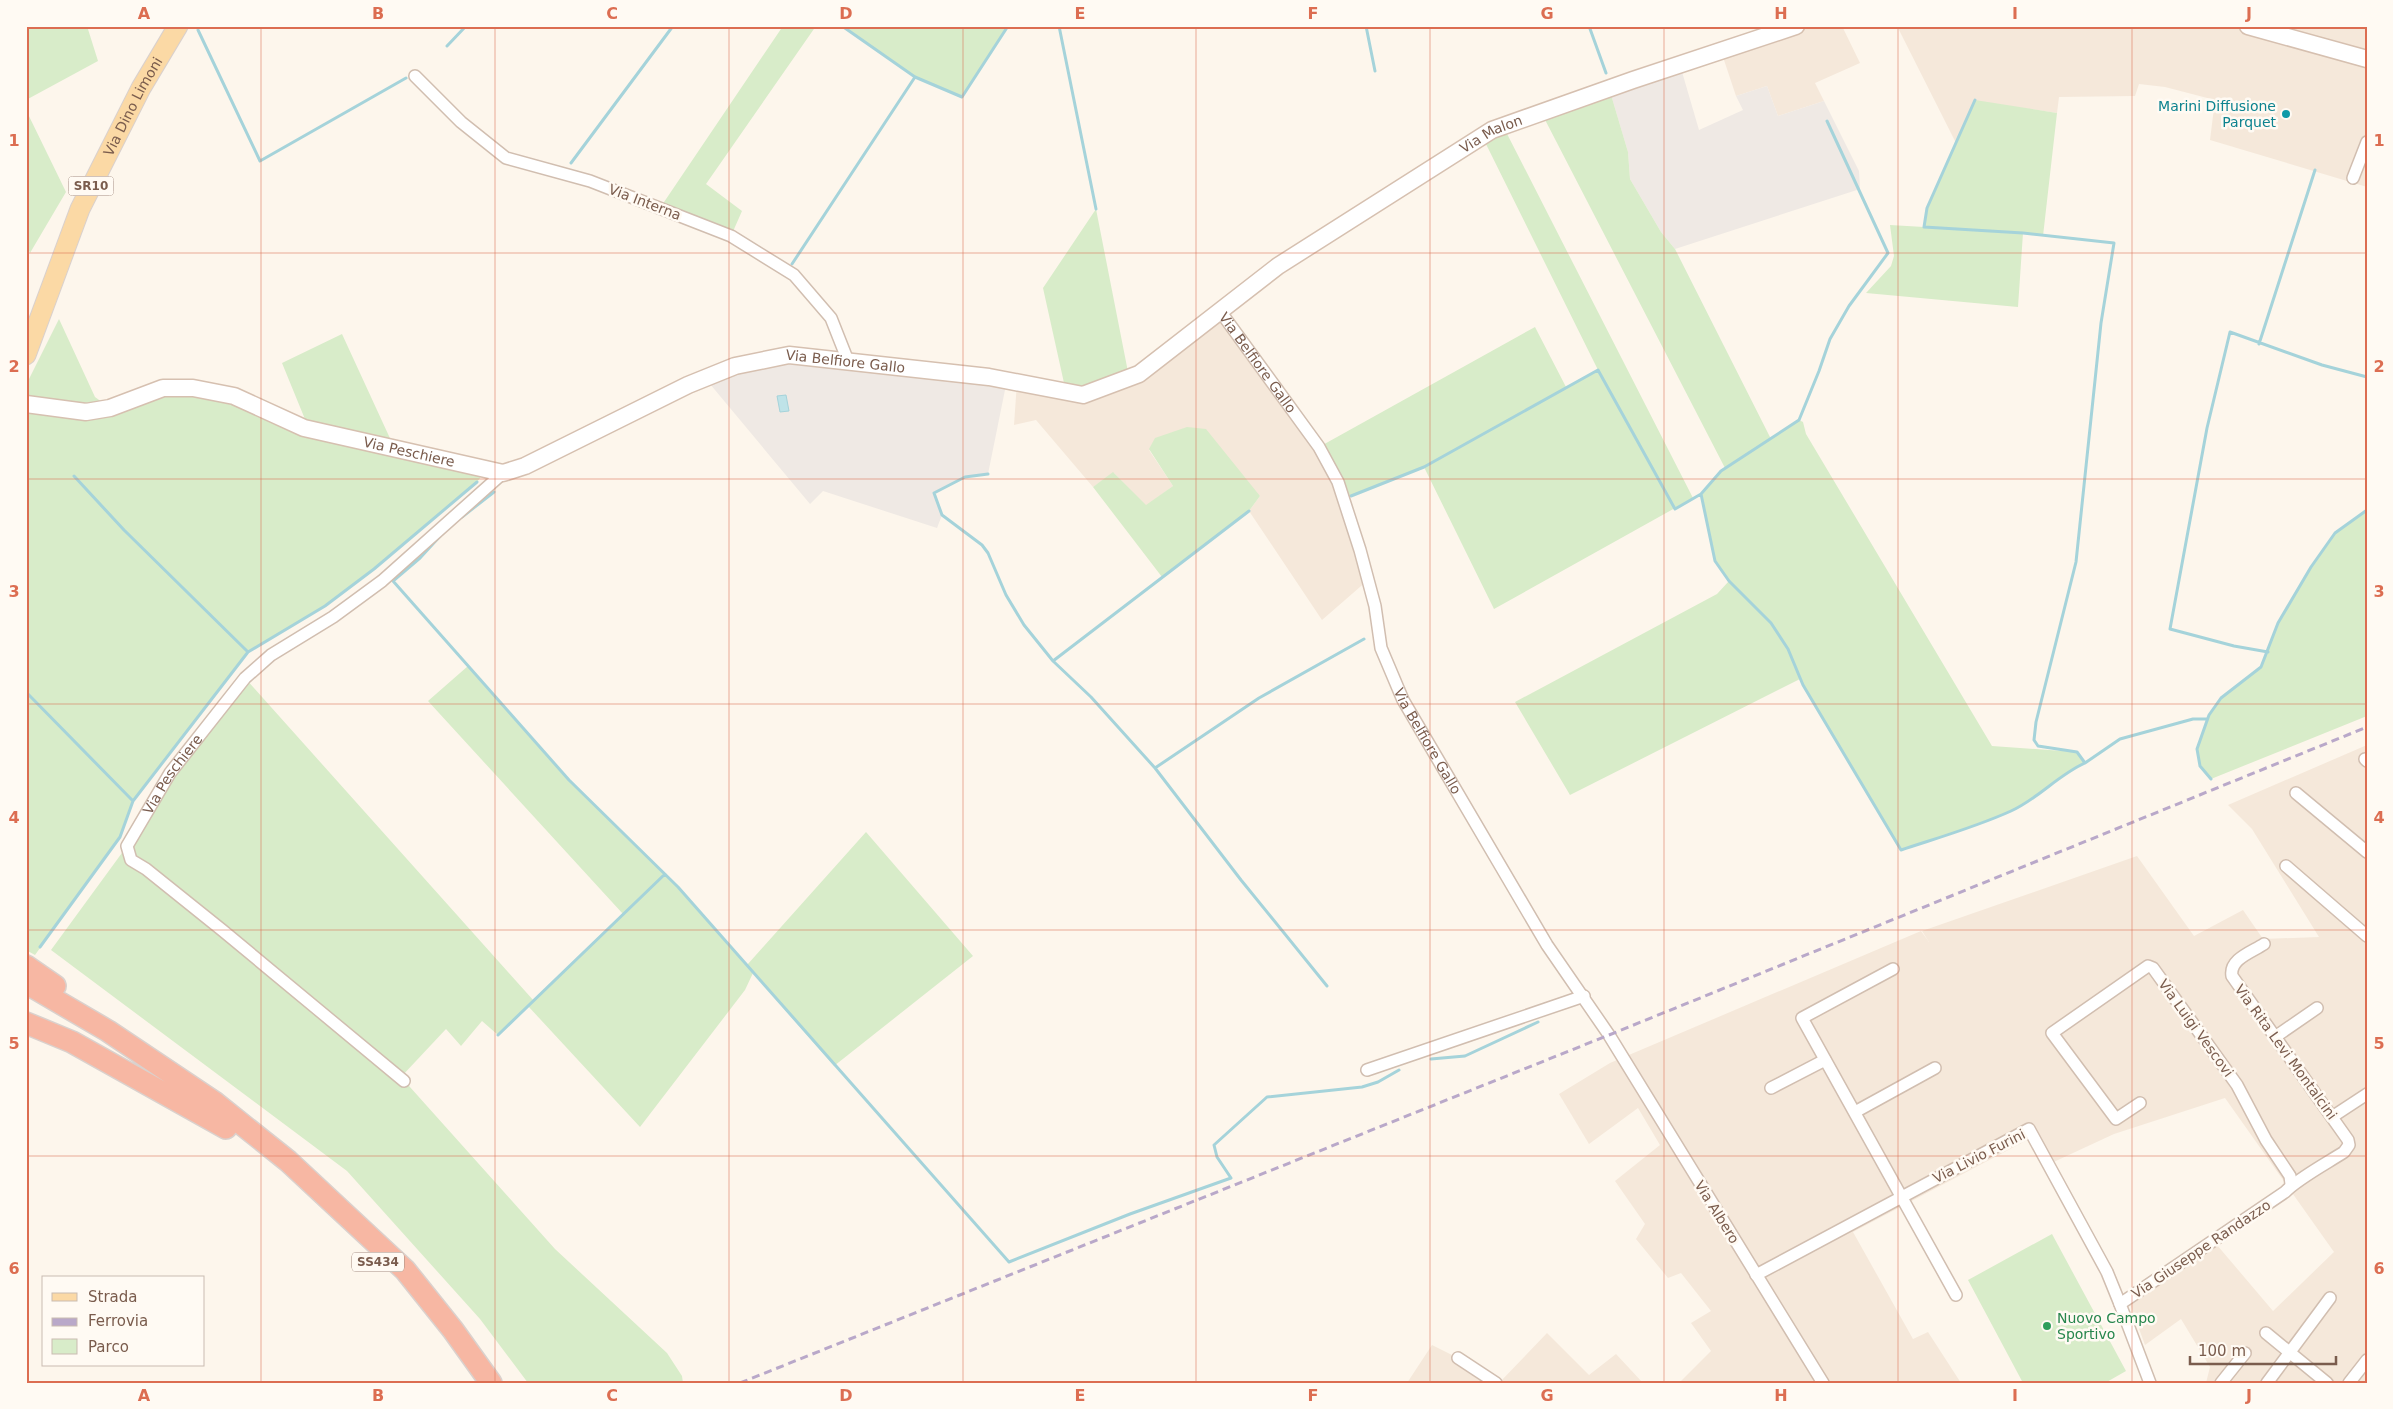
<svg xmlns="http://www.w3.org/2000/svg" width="2393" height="1409" viewBox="0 0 2393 1409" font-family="'DejaVu Sans',sans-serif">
<rect width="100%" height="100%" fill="#fdf6ec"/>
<path fill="#f5e8da" d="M1796 26H1842L1860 63 1815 83 1824 101 1778 116 1767 86 1736 96 1721 51Z
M1897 26H2367V187L2210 140 2215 100 2165 87 2139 84 2135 96 2059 97 2057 113 1975 101 1956 143Z
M1220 311 1319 447 1368 580 1322 620 1249 511 1260 496 1149 450 1173 486 1146 506 1114 473 1093 487 1036 420 1014 425 1017 382 1083 395 1139 374Z
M2367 745V1383H2206L2210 1367 2181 1319 2145 1345 2130 1304 2217 1245 2273 1311 2334 1252 2225 1098 2114 1134 2045 1166 2029 1139 1853 1232 1913 1339 1928 1332 1961 1383H1679L1711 1351 1691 1323 1711 1311 1681 1273 1668 1278 1636 1239 1645 1224 1615 1181 1660 1145 1638 1108 1589 1144 1559 1094 1610 1063 1921 931 1929 942 1922 931 2137 856 2194 936 2243 910 2263 939 2319 937 2252 829 2228 805Z
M1547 1333 1589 1375 1616 1354 1643 1383H1499Z
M1432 1345 1458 1358 1496 1383H1407Z"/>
<path fill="#efe9e4" d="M1680 65 1699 130 1743 110 1736 96 1767 86 1778 116 1824 101 1859 171 1860 189 1675 249 1661 232 1630 179 1628 152 1609 88Z
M789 355 1007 380 988 474 965 477 934 492 942 515 937 528 823 491 810 504 705 378Z"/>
<path fill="#d8ecc9" d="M26 26H87L98 61 26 100Z
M783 26H816L706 184 742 211 731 236 660 208Z
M842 26H1008L962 97 915 77Z
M1609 88 1628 152 1630 179 1661 232 1675 249 1771 439 1799 420 1803 422 1806 434 1992 746 2077 752 2085 763C2058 775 2038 799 2011 811 1976 827 1937 838 1901 850L1800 679 1570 795 1515 702 1717 594 1729 581 1715 561 1701 494 1725 468 1541 112Z
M1975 100 2057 113 2043 236 2023 233 2018 307 1866 293 1891 266 1894 256 1890 225 1924 227 1927 208Z
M26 110 66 192 30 253 26 244Z
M1503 126 1693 498 1494 609 1424 467 1344 498 1319 447 1535 327 1566 387 1598 370 1482 136Z
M1096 209 1129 377 1066 392 1043 288Z
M59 319 95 397 110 408 193 388 309 429 282 363 342 334 394 447 486 470 477 482 374 569 325 606 248 652 133 800 120 837 35 955 26 950V385Z
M1187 427 1206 429 1260 496 1249 511 1162 577 1093 487 1113 472 1146 505 1173 486 1149 449 1155 438Z
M2367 510V716L2211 779 2200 766 2197 749 2207 719 2221 698 2261 667 2278 623 2311 567 2335 533Z
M468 666 569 780 665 874 747 965 866 832 973 956 834 1066 753 973 745 990 640 1127 528 1006 498 1035 482 1021 461 1046 446 1029 401 1077 555 1249 667 1353 682 1376 683 1383H528L480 1319 347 1171 51 950 127 846 170 773 245 678 534 1001 623 914 428 701Z
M2052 1234 2126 1371 2105 1383H2023L1968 1280Z"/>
<path fill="#bfe3e8" stroke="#a5d3da" d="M786 395 789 411 780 412 777 396Z"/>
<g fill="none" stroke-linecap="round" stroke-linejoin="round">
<path stroke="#a5d3da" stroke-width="3" d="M842 26 915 77 962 97 1008 26
M1059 26 1096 209
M1366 26 1375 71
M1589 26 1606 73
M198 30 260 161 406 78
M447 46 466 26
M1975 100 1927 208 1924 227 2023 233 2114 243 2101 323 2076 562 2036 722 2034 740 2038 746 2077 752 2085 763 2120 739 2193 719H2207
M1827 121 1888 253 1849 306 1830 339 1819 371 1799 420 1721 471 1701 494 1715 561 1729 581 1771 623 1788 649 1803 685 1901 850C1937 838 1976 827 2011 811 2038 799 2058 775 2085 763
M571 163 673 26
M792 264 915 77
M2259 344 2315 170
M988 474 965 477 934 493 942 515 982 545 988 553 1006 595 1024 625 1053 661 1091 697 1155 768 1241 880 1327 986
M74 476 124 530 248 652
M1351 496 1424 467 1598 370 1675 509 1701 494
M462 517 494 492
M442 534 420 558 393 581 569 780 678 887 1009 1262 1130 1214 1231 1178 1217 1157 1214 1145 1267 1097 1362 1087 1378 1082 1399 1070
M2268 652 2234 646 2170 629 2207 428 2230 332 2322 365 2367 377
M1053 661 1249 511
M26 692 133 801
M1155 768 1259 698 1364 639
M2211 779 2200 766 2197 749 2209 715 2221 698 2261 667 2278 623 2311 567 2335 533 2367 510
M40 947 120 837 133 801 248 652 325 606 374 569 477 482
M498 1035 665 874
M1431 1059 1465 1056 1538 1022"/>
<g stroke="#d1beb0" stroke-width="14">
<g id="street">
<path d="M415 76 461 122 506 158 590 181 731 236 794 275 831 318 848 361"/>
<path d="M2353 178 2367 142"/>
<path id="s1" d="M1220 311 1319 447 1338 482 1360 550 1375 606 1381 648 1403 700 1547 945 1609 1035 1823 1383"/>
<path d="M2365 759 2367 761"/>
<path d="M2296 793 2367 852"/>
<path d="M2286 866 2367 936"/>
<path d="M1893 969 1802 1018 1956 1295"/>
<path d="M2275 1037 2317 1008"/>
<path d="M1367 1070 1584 996"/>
<path id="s2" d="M404 1081 222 930 146 869 131 860 127 846 170 773 245 678 271 655 333 617 382 581 503 473"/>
<path d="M1771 1088 1825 1060"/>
<path d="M2140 1103 2116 1119 2052 1033 2148 966 2153 968 2237 1085 2266 1140 2290 1176 2291 1184"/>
<path d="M1855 1112 1935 1068"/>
<path d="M2332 1117 2367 1094"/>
<path d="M1756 1275 2029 1129 2107 1272 2120 1304"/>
<path d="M2266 1333 2327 1383"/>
<path d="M1458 1358 1496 1383"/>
<path d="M2150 1383 2120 1304 2285 1192C2297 1179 2327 1163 2344 1152L2349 1145 2348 1140 2232 976C2229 959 2252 952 2264 944"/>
<path d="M2221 1383 2245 1353"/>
<path d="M2267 1383 2330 1298"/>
<path d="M2349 1383 2367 1360"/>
</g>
</g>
<g stroke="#d6c0b0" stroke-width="19">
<g id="secondary">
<path d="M2248 26 2367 59"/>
<path id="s3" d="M26 404 86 412 110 408 163 388H193L234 396 304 428 503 473 525 466 688 385 735 366 789 355 989 377 1083 395 1139 374 1278 266 1492 130 1633 80 1796 26"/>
</g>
</g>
<g stroke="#dad1cd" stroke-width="21">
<g id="primary">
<path id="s4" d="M26 355 80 209 141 88 178 26"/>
</g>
</g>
<g stroke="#dad1cd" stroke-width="24">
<path id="highway" d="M26 966 55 986
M26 983 108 1031 214 1102 288 1161 405 1270 453 1330 491 1383
M26 1023 72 1042 226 1128"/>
</g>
<use href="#street" stroke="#fff" stroke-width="11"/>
<use href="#secondary" stroke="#fff" stroke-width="16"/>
<use href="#primary" stroke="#fbd9a5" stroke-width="19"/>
<use href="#highway" stroke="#f7b7a3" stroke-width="21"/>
<path stroke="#b9a8c9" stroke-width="3" stroke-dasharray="8 5" stroke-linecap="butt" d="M740 1383 1609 1035 2367 727"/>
</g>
<path fill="none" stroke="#dc6d51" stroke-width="1" stroke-opacity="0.55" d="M261 26V1383M495 26V1383M729 26V1383M963 26V1383M1196 26V1383M1430 26V1383M1664 26V1383M1898 26V1383M2132 26V1383M26 253H2367M26 479H2367M26 704H2367M26 930H2367M26 1156H2367"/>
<circle fill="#0f9aa8" stroke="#fffaf3" stroke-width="2" cx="2286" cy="114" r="5"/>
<circle fill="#2e9e5b" stroke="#fffaf3" stroke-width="2" cx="2047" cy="1326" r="5"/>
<g text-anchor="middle" stroke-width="5" stroke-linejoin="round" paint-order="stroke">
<g fill="#fffaf3" stroke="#a28b7f" stroke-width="1">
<rect x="68.5" y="176.5" width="45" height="19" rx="4"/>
<rect x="352" y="1252.5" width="52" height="19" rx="4"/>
</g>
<g font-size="12" font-weight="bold" fill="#7a5c4d">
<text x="91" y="190">SR10</text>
<text x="378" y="1266">SS434</text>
</g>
<g font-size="14" fill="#7a5c4d" stroke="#fffaf3">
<text dy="5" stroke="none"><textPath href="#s4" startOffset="271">Via Dino Limoni</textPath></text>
<text dy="5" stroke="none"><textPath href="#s3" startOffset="1589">Via Malon</textPath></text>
<text transform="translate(645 202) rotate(21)" y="5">Via Interna</text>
<text dy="5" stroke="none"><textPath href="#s3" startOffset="862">Via Belfiore Gallo</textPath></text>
<text dy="5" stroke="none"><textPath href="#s1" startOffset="64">Via Belfiore Gallo</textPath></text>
<text dy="5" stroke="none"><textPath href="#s3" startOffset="398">Via Peschiere</textPath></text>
<text dy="5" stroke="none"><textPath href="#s1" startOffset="484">Via Belfiore Gallo</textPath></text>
<text dy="5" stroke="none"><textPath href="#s2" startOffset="451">Via Peschiere</textPath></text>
<text transform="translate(2196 1028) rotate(54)" y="5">Via Luigi Vescovi</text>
<text transform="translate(2286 1052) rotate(54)" y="5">Via Rita Levi Montalcini</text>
<text transform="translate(1979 1156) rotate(-27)" y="5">Via Livio Furini</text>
<text transform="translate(1717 1212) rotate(58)" y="5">Via Albero</text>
<text transform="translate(2201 1249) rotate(-34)" y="5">Via Giuseppe Randazzo</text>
</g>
<g font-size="14" fill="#0d838f" stroke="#fffaf3" text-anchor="end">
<text x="2276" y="111">Marini Diffusione<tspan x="2276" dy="16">Parquet</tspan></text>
</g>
<g font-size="14" fill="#27864d" stroke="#fffaf3" text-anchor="start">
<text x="2057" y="1323">Nuovo Campo<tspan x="2057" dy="16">Sportivo</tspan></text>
</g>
</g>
<rect width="2393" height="1409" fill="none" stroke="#fffaf3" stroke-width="55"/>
<rect x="42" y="1276" width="162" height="90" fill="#fffaf3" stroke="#cabbb1"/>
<rect x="52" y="1293" width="25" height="8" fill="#fbd9a5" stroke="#cabbb1"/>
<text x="88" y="1302" font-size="15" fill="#7a5c4d">Strada</text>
<rect x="52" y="1318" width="25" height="8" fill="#b9a8c9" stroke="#cabbb1"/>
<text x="88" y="1326" font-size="15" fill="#7a5c4d">Ferrovia</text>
<rect x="52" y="1339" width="25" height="15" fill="#d8ecc9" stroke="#cabbb1"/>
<text x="88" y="1352" font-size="15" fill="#7a5c4d">Parco</text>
<path d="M2190 1356v8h146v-8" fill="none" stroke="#7a5c4d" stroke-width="2.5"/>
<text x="2198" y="1356" font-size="15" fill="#7a5c4d" stroke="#fffaf3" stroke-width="4" paint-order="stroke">100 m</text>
<rect x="28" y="28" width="2338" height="1354" fill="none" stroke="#dc6d51" stroke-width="2"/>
<g font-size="16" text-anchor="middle" font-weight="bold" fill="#dc6d51">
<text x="144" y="19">A</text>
<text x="378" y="19">B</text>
<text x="612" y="19">C</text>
<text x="846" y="19">D</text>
<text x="1080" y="19">E</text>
<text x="1313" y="19">F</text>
<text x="1547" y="19">G</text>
<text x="1781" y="19">H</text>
<text x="2015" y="19">I</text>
<text x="2249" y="19">J</text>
<text x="14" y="146">1</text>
<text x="2379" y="146">1</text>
<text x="14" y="372">2</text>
<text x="2379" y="372">2</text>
<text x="14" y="597">3</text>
<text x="2379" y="597">3</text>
<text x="14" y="823">4</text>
<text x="2379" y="823">4</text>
<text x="14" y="1049">5</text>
<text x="2379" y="1049">5</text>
<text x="14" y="1274">6</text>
<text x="2379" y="1274">6</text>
<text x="144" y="1401">A</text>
<text x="378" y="1401">B</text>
<text x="612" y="1401">C</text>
<text x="846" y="1401">D</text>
<text x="1080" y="1401">E</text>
<text x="1313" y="1401">F</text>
<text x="1547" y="1401">G</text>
<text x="1781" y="1401">H</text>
<text x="2015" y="1401">I</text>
<text x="2249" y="1401">J</text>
</g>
</svg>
